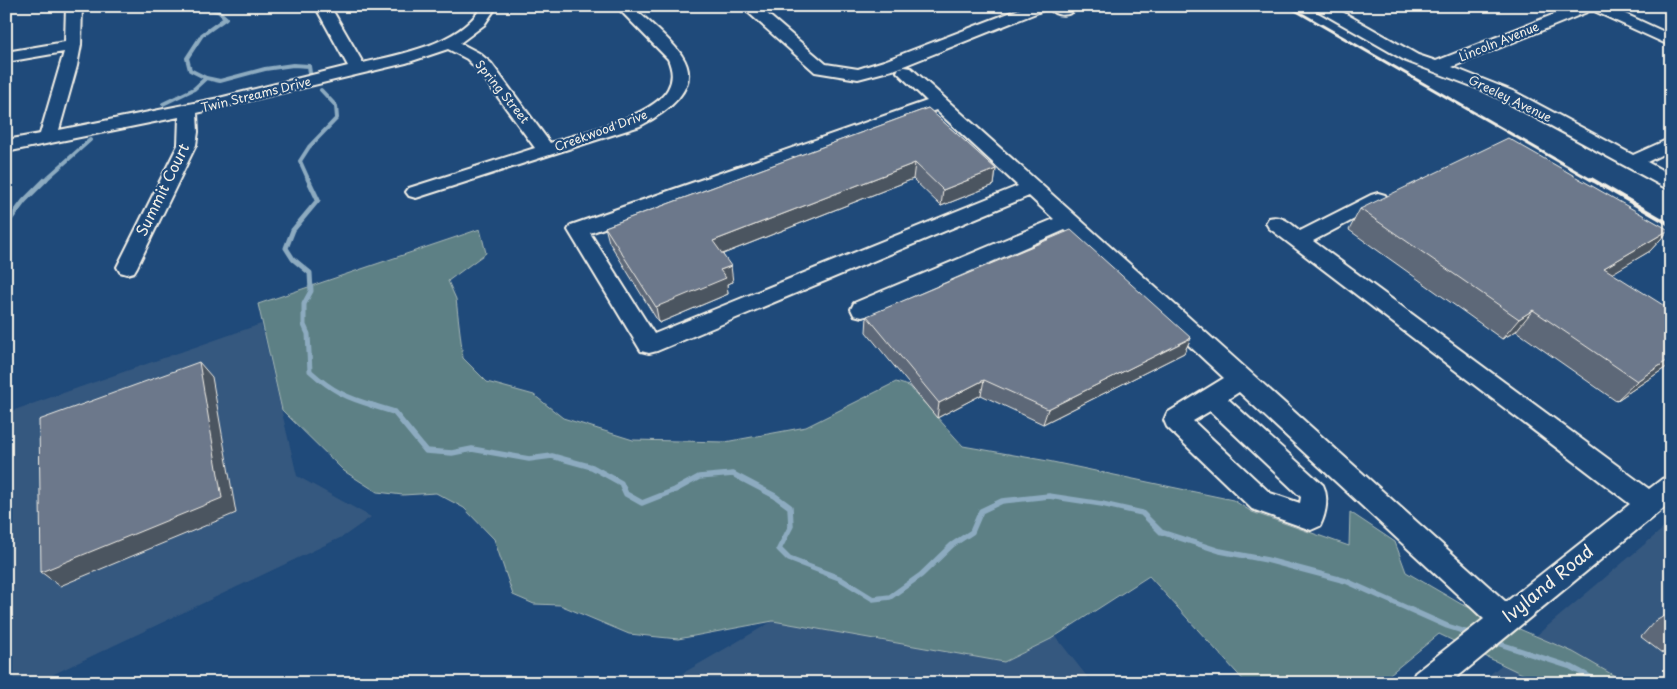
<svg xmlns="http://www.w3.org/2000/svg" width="1677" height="689" viewBox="0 0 1677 689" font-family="'Playpen Sans',sans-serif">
<rect width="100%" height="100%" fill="#1f4a7a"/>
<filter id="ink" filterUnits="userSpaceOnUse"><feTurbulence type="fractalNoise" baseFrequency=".02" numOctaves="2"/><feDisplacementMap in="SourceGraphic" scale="10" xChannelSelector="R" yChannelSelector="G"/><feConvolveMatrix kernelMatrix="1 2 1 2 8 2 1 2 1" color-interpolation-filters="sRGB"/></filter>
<g filter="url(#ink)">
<path fill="#36587f" d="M261 324 297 476 371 517 344 536 35 683H6V413Z
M1671 522V683H1480Z
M773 621 1004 662 1056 637 1092 683H666Z"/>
<path fill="#5d8085" stroke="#a8b8b6" d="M480 229 486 253 448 281 456 299 463 358 487 382 534 395 563 418 633 440 725 442 806 427 896 382 909 386 963 446 1048 461 1233 500 1252 512 1349 546 1350 512 1395 542 1406 572 1461 604 1573 652 1627 683H1541L1439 634 1379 683H1246L1149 576 1051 639 1004 662 773 621 678 639 629 634 560 605 534 604 513 595 494 539 464 508 436 493 403 495 377 492 344 471 282 410 258 304Z"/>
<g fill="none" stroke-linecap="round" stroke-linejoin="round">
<path stroke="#8dabc0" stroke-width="4" d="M195 6 218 11 226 18 202 35 187 58 190 70 206 78 220 81 265 69 293 65 309 66 310 73
M163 104 194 89 206 78
M44 181 90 140
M309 181 300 161 309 147 337 118 336 106 321 90"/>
<path stroke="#8dabc0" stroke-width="5" d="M308 179 318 200 293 230 286 248 293 259 310 273 311 291 304 304V325L308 334 310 371C332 391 347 398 375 406
M6 225 24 201 46 179"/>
<path stroke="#8dabc0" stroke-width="5.5" d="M371 405 394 412 426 451 452 453 472 449 529 459 552 456 592 467 621 483 626 494 642 503 675 490 699 477 733 474 775 496 790 507 791 526 779 549 789 559 839 578 873 599 890 597 921 575 952 545 972 532 981 511 1002 501 1049 496 1102 504 1142 513 1161 532 1220 551 1267 560 1346 581 1447 626 1472 634
M1494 642 1571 667 1601 683"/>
<g stroke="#f4f1e8" stroke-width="4">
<path id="minor" d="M66 6H82L81 45 77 66 59 130 219 98 348 66 315 6H330L363 63C401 54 461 44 482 6H497L484 25 460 43 479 53 491 63 550 143C580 133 653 117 668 89 674 78 672 69 668 59L616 6H632C645 19 673 41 682 56 703 88 665 113 640 126L416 198 409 196 406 192 409 188 535 148 479 71 467 59 448 49 406 63 197 113 198 132 196 145 137 267 134 272 127 274 120 272 117 267 178 145 179 117 6 152V140L40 134 64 52 6 62V52L65 42Z
M741 6H758L826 64 858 69 884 61 1027 6H1079C1071 17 1056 18 1048 7L1046 9 896 69 858 79 815 72Z
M1313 6H1332L1418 55 1436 61 1575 6H1608L1671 35V46L1592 10 1452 67 1515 92 1633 155 1671 138V150L1647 162 1671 175V189L1664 187 1503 100 1482 90 1406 61 1315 9Z
M905 67 911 68 1506 602 1630 504 1269 228 1266 223 1269 218C1282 215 1290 223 1300 231L1371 195 1378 193 1385 195 1388 199 1385 203 1313 241 1649 489 1662 479 1671 476V502L1450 683H1411L1415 673 1484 619 1239 392 1228 399 1323 485C1329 498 1326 514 1320 526L1311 530 1252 509 1167 427 1164 420 1167 413 1224 378 1065 230 870 315 862 317 854 315 851 309 854 303 1054 219 1029 196 657 351 649 353 641 351 568 230 571 225 927 101 897 72 899 68ZM936 110 1018 186 654 334 590 233ZM1210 411 1301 497 1300 503 1270 493 1193 421Z"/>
</g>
<use href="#minor" fill="#1f4a7a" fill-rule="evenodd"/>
<path stroke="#f4f1e8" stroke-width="3" d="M1288 6 1593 181"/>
<path stroke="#f4f1e8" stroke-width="4" d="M1591 179 1671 225"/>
</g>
<path fill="#5d6778" stroke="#f4f1e8" d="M928 108 996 169 994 185 941 206 913 179 723 254 733 282 727 284 728 294 659 323 609 242 605 227Z
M1360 209 1669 230 1650 251 1612 273 1671 364 1616 401 1516 331 1502 339 1349 230Z
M867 316 1191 338 1184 353 1043 424 981 395 937 418 866 332Z
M1671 612V647L1662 653 1641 637 1654 622Z"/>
<path fill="#4c5461" stroke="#f4f1e8" d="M915 163 913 179 715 257 713 241Z
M996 169 994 185 941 206 943 190Z
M1669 230 1650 251 1586 289 1604 268Z
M731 266 733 282 727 284 728 294 659 323 656 307 720 270Z
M1533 310 1516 331 1502 339 1519 319Z
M1191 338 1184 353 1043 424 1048 409Z
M1671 358V364L1616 401 1637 381Z
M199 362 212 377 236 513 60 586 41 572Z
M984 380 981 395 937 418 939 403Z"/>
<path fill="#6c788b" stroke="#f4f1e8" d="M928 108 996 169 943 190 915 163 713 241 731 266 720 270 726 278 656 307 605 227Z
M1508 138 1669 230 1604 268 1671 310V358L1637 381 1533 310 1519 319 1360 209Z
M1071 230 1191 338 1048 409 984 380 939 403 867 316Z
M199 362 222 498 41 572 39 420Z
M1671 617V624L1667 621Z
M1180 675 1186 683H1169Z"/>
</g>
<g text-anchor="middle" stroke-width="4.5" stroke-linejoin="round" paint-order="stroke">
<g font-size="12" fill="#f4f1e8" stroke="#1f4a7a">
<text transform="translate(1499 42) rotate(-22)" y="4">Lincoln Avenue</text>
<text transform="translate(502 92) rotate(51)" y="4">Spring Street</text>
<text transform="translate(256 95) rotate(-14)" y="4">Twin Streams Drive</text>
<text transform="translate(1510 99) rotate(26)" y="4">Greeley Avenue</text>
<text transform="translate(601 131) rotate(-20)" y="4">Creekwood Drive</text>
</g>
<g font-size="15" fill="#f4f1e8" stroke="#1f4a7a">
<text transform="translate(163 190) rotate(-64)" y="5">Summit Court</text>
</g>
<g font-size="18" fill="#f4f1e8" stroke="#1f4a7a">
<text transform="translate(1548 584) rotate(-39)" y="6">Ivyland Road</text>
</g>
</g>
<rect width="1677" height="689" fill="none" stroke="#1f4a7a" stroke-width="25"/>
<rect x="12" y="12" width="1652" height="664" fill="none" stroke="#f4f1e8" stroke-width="2" filter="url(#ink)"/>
</svg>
